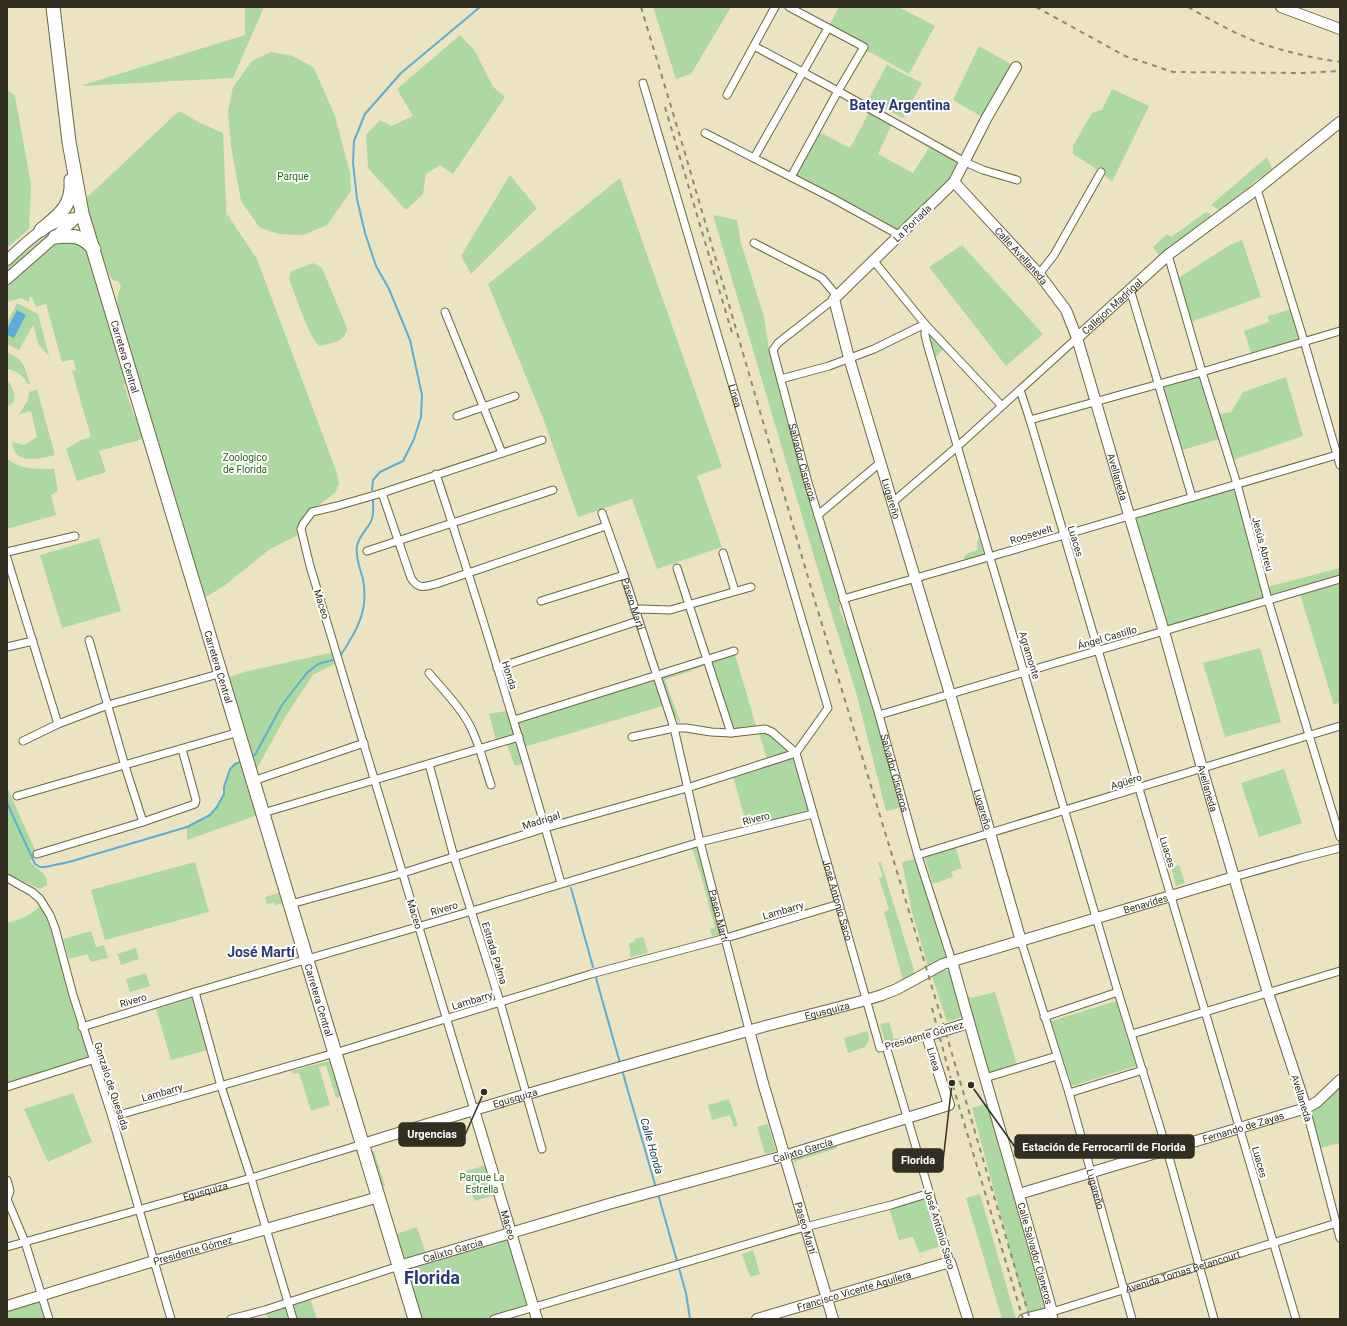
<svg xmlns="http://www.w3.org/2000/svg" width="1347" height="1326" viewBox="0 0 1347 1326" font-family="Roboto,sans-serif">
<rect width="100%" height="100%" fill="#ece3c2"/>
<path fill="#add8a1" d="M245 7H264L233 78 80 86 245 35Z
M653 7H731L691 74 676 79Z
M839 7H899L935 26 909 74 872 53 862 50 828 28Z
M460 35 475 51 493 87 505 97 453 174 440 165 426 174 423 194 406 210 368 168 366 135 380 120 391 126 413 116 397 89Z
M979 46 1016 67 986 119 953 100Z
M271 52 293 56 314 68 335 116 350 173 351 191 327 225 303 235 279 234 260 228 241 201 231 146 228 111 233 87 252 61Z
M887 65 922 83 903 118 868 100Z
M1112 89 1149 106 1112 182 1101 172 1073 154V146L1092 113 1102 110Z
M7 90 15 96 31 184 29 229 7 248Z
M871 109 893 122 878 154 913 173 932 143 965 162 954 182 899 235 791 177 817 131 850 148Z
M179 111 200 123 223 133 227 229V214L257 259 337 473 339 484 335 493 315 508 300 534 270 549 224 586 199 601 153 444 121 319C119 309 114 297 121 288L119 282 113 280 107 271 81 203Z
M1267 157 1272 168 1269 172 1255 181 1248 188 1219 210 1211 205Z
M510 175 537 208 471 274 461 256Z
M620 178 722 467 697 476 722 547 657 569 632 499 578 517 543 418 488 284Z
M1206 212 1210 214 1211 218 1159 255 1153 247 1167 234 1171 237Z
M713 215 737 220 741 243 764 317 769 349 841 603 839 608 845 623 849 628 872 701 900 808 886 811 856 692 821 580Z
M68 222 7 275V267L55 228Z
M62 239 87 245 127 374 124 385 134 416 142 424 146 438 99 451 106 472 77 481 66 449 81 440 91 437 72 371 76 370 73 359 62 362 46 304 36 307 32 297H29V302L21 298 7 302V285Z
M1242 240 1261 297 1188 323 1175 280 1230 245Z
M962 245 1043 334 1006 366 929 267Z
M313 263 322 268 347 328C346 342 331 343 320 346 310 341 294 291 289 279L290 273 292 271Z
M17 303 38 314 49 356 39 345 33 325 19 350 7 344V323Z
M1291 309 1301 335 1299 338 1251 353 1244 331 1269 322 1268 316Z
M931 335 944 349 935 358 929 340Z
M7 352C25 361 24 365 30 384H28C22 375 18 371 7 369Z
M1202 372 1216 415 1231 412 1243 392 1286 377 1303 436 1230 461 1223 438 1179 451 1159 384Z
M7 380C13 387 20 403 7 406Z
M37 389 55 455C44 458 22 463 15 452 13 449 13 445 12 442L24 445 37 437 31 411 19 414 28 400 29 392Z
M7 458C18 470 39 469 54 469L58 491 51 495 56 515 7 529Z
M1237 484 1268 600 1271 594 1267 587 1340 568V702L1334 705 1299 591 1164 631 1129 515Z
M99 538 121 611 62 628 40 555Z
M979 538 984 554 981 557 965 560 964 557 968 553 977 550C979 546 975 542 979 538Z
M1260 648 1281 722 1225 737 1203 663Z
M734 651 757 729H765L796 753 813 814 748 830 732 773 768 762 758 730 731 733 707 665 665 680 681 724 666 705 524 747 528 762 515 766 507 745 497 743 489 714 511 710 514 719Z
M334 652 336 663 313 675 287 714 256 770 263 813 187 840V827L210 815 221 802 230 769 235 764C243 763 249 764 256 769L229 677 244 672Z
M1284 769 1302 823 1259 837 1241 783Z
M7 787 37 854 30 861C37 871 48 872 47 885L40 889 7 874Z
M955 846 962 868 951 872 953 877 933 884 924 856Z
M698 847 721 933 719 935 712 936 710 929 715 928 700 872 692 849Z
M915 859 946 958 928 967 912 912 902 862Z
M195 862 209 912 105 940 91 890Z
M880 862 881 863 914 970 913 976 903 980 884 912 889 909 879 878 883 876 878 863Z
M1179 865 1185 883 1176 886 1171 868Z
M279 893 282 903 275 905 274 903 267 904 265 897Z
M39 907H46L92 1060 7 1087V923C19 920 29 916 39 907Z
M91 931 96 947 104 945 108 958 91 962 87 954 69 959 63 939Z
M643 937 648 953 631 957 629 943 635 942 634 939Z
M136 948 139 959 121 965 117 954Z
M944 970 950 971 963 1015 959 1018 947 1022 932 976Z
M146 973 150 986 130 992 126 979Z
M995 992 1018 1068 985 1078 963 1000 968 999 967 997 969 996 971 998Z
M193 998 208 1050 171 1060 156 1009Z
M1116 1001 1136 1066 1072 1086 1051 1021Z
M889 1022 894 1040 885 1043 880 1024Z
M868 1031 869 1040 865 1047 848 1053 844 1038Z
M332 1060 342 1096 336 1098 326 1065 319 1067 330 1105 311 1111 299 1073 293 1074 292 1071Z
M1340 1089V1143L1321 1148 1310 1112 1336 1090Z
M73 1093 92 1142 48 1162 24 1109Z
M729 1099 738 1126 734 1127 730 1115 712 1120 708 1105Z
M992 1102 1054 1319H1024L1029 1317 1019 1285 972 1108Z
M768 1124 776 1151 765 1154 757 1127Z
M836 1143 837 1148 796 1161 797 1167 793 1157Z
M374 1151 385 1186 381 1187 371 1152Z
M491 1164 499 1194 474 1201 466 1171Z
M930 1193 945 1245 919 1253 913 1237 899 1240 888 1205Z
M980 1194 1016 1319H1002L966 1198Z
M417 1227 427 1257 511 1233 533 1308 494 1319H415L390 1236Z
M753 1250 760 1274 750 1277 742 1254Z
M309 1295 317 1319H268L265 1310Z
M43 1296 50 1319H7V1306Z"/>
<path fill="#5daed7" d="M17 310 26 315 14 338 7 335V329Z"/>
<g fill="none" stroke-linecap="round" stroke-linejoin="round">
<path stroke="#5daed7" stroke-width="2" d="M372 490 373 480 380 472 403 461 414 439 421 417 422 395 410 340 389 289 376 266 365 233 357 199 353 163 354 141 365 114 401 73 480 7
M340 656C357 631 369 610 363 579 360 569 355 556 357 546 359 535 369 528 372 519 374 513 373 507 373 501
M250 757 255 755 282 705 299 683 307 673 318 664 336 659
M7 803 35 864 40 867H45L69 862 187 827 210 815 217 807 224 794V787L230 769 235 764 243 761
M571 888 593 967
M596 978 620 1063
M622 1070 656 1188
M658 1194 686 1293 690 1319"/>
<g stroke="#6d6547" stroke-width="9">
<g id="street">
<path d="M789 7 864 47 838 91 791 177"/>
<path d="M754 46 838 91 965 162 983 170 1017 180"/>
<path id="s1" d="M643 83 828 708 796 753"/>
<path d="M727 95 775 7"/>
<path d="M705 133 832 198 899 235"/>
<path d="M754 158 828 28"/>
<path d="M1257 189 1304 341 1340 465"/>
<path d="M754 243 822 278 837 296"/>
<path d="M1168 255 1202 372 1237 484 1268 600 1340 837"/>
<path d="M873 260 925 324 1001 405"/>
<path d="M1039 274 1054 255 1101 172"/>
<path d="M1130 289 1192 497"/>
<path id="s2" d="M834 299 778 343 773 350 807 479 879 715 918 856 952 961"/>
<path d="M445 312 502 453"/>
<path d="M781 379 829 366 874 349 925 324V335L928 347 1118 992 1167 1150 1214 1319"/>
<path d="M1020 390 1030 420 1296 1319"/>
<path d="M457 416 515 396"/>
<path d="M1030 420 1202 372 1340 331"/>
<path d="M436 474C481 610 522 746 561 883"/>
<path d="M382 493 411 578C419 591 426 586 439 583L606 526"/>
<path d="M893 502 958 446 1077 338"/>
<path id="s3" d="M602 513 624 575 674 728 700 842 749 1030"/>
<path d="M818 515 881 462"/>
<path d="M367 551 553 490"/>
<path d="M7 552 75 536"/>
<path d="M723 553 735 591"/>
<path d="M7 558 58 724"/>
<path d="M677 568 731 733"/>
<path d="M843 599 989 557 1340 454"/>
<path d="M541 601 624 575"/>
<path d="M635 610 641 609 670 610 751 587"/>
<path d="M89 640 125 766 143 822"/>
<path d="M7 647 33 641"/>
<path d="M497 668 638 621"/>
<path d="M429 673C442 689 459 705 469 724 479 742 484 765 491 785"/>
<path d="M879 715 1340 579"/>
<path d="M514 720 734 651"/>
<path d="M632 737 674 728H686L711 732 731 733 765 729 772 732 796 753"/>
<path d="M23 741 58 724 108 705 222 673"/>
<path id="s4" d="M796 753 880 1048 927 1036"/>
<path d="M429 764 454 857 500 1002 542 1149"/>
<path d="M253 781 364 743"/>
<path d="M17 796 239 732"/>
<path d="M263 813 519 737"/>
<path d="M37 854 143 822 195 804 196 800 182 749"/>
<path d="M918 855 1340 726"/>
<path d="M1234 877 1301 858 1340 848"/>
<path d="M7 878 32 892 40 899 50 915 55 928 73 995 112 1117 171 1319"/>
<path d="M291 904 403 873 545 828 687 788 796 753"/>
<path id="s5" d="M1021 941 1069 1093 1132 1319"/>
<path d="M195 992 221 1086 251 1178 293 1319"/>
<path d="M1044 1017 1118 992"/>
<path d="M82 1027 195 992 472 911 700 842 813 814"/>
<path d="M1132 1034 1340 971"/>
<path d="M886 1046 950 1262"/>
<path d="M985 1078 1057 1056"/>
<path d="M7 1087 92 1060"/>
<path d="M1069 1093 1143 1070"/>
<path d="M1306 1108 1340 1238"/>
<path d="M474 1110 310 566 301 529 303 524 312 512 337 506 382 493 542 440"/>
<path d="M112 1117 335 1053 591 974 726 938 839 904"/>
<path d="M7 1180 10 1191 7 1199"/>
<path d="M7 1199 25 1242 49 1319"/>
<path id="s6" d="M7 1247 251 1178 363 1144"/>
<path d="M231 1319 265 1310 399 1266"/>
<path d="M494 1319 805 1227 891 1205 930 1193"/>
<path id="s7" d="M1054 1319 1052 1312 1340 1222"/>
</g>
</g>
<g stroke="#6d6547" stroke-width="12">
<g id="secondary">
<path d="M1281 7 1340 29"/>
<path id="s8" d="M1016 67 986 119 954 182 834 299 849 358 950 694 1021 941"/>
<path id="s9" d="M954 182 1039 274 1066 310 1077 338 1129 515 1165 635 1202 768 1268 993 1306 1108"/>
<path d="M7 260C27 242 48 219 76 218"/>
<path d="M7 279 82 213"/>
<path id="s10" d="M1077 338 1168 255 1257 189 1340 122"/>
<path id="s11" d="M952 961C984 1078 1020 1195 1052 1312L1024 1319"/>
<path id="s12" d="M749 1030 763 1083 833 1319"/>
<path id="s13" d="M474 1110 537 1319"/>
<path id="s14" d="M363 1144C490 1104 619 1067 748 1031 792 1018 838 1009 882 995L897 989 943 964 1234 877"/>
<path id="s15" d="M1019 1194 1306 1108 1317 1102 1340 1080"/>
<path id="s16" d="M399 1266 612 1203 784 1156 949 1105 927 1036 968 1023"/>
<path id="s17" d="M7 1306 154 1261 379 1197"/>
<path id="s18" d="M757 1319 950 1262 968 1319"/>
</g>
</g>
<g stroke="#6d6547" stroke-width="15">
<g id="highway">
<path id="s19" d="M53 7 69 142 82 213 415 1319"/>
<path d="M41 230C59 215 73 206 71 180"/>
<path d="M55 237C74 235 81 235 94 249"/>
</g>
</g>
<use href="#street" stroke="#fff" stroke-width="7"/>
<use href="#secondary" stroke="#fff" stroke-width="10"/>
<use href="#highway" stroke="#fff" stroke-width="13"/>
<path stroke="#8f8972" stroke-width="2" stroke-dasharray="5 5" stroke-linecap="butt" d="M641 7 685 153 814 598 945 1030 1030 1319
M1036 7 1125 56 1173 72 1303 73 1340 71
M1188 7C1211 20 1235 34 1260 43 1286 52 1313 58 1340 62
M665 107 732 333
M932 1008 952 1083 1023 1319"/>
</g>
<g text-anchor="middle" stroke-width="4" stroke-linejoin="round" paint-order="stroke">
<g font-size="10" fill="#2b6816" stroke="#fff">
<text x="293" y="180">Parque</text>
<text x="245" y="461">Zoologico<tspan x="245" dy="12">de Florida</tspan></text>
<text x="482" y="1181">Parque La<tspan x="482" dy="12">Estrella</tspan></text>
</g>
<g font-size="10" fill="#322e21" stroke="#fff">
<text transform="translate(912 223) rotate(-44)" y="4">La Portada</text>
<text dy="4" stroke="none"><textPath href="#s9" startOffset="100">Calle Avellaneda</textPath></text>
<text dy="4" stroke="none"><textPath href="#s10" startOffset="47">Callejon Madrigal</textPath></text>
<text dy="4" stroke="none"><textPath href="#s19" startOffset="358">Carretera Central</textPath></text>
<text dy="4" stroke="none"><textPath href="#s1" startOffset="326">Línea</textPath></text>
<text dy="4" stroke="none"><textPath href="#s2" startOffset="196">Salvador Cisneros</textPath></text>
<text dy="4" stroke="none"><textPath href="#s9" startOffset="345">Avellaneda</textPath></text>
<text dy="4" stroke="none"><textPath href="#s8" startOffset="506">Lugareño</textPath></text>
<text transform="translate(1031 534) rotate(-17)" y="4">Roosevelt</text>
<text transform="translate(1076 541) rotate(73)" y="4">Luaces</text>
<text transform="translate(1263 544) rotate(75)" y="4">Jesús Abreu</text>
<text dy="4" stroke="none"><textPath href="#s3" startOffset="96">Paseo Martí</textPath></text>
<text transform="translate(322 604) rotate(73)" y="4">Maceo</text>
<text transform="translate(1107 637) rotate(-16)" y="4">Ángel Castillo</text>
<text transform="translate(1030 655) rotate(73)" y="4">Agramonte</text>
<text dy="4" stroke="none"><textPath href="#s19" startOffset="682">Carretera Central</textPath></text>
<text transform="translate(510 675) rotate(72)" y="4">Honda</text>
<text dy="4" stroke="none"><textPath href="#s2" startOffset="520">Salvador Cisneros</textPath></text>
<text transform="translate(1126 781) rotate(-17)" y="4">Agüero</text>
<text dy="4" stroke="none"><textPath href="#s9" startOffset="669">Avellaneda</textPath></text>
<text dy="4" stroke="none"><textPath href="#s8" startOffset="830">Lugareño</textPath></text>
<text transform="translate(756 818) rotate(-14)" y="4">Rivero</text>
<text transform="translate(541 820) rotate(-17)" y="4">Madrigal</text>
<text transform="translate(1168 852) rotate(73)" y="4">Luaces</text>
<text dy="4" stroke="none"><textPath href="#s4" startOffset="153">José Antonio Saco</textPath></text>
<text dy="4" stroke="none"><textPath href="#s14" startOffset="820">Benavides</textPath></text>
<text transform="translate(444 908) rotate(-16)" y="4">Rivero</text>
<text transform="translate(783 910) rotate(-16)" y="4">Lambarry</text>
<text transform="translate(415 914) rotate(73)" y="4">Maceo</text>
<text dy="4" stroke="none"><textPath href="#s3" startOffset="420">Paseo Martí</textPath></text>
<text transform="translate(495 953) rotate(73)" y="4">Estrada Palma</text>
<text transform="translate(133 1000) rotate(-17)" y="4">Rivero</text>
<text dy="4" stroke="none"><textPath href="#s19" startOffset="1030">Carretera Central</textPath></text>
<text transform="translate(472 1000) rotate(-17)" y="4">Lambarry</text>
<text dy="4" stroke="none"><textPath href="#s14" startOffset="483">Egusquiza</textPath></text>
<text transform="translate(924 1035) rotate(-16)" y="4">Presidente Gómez</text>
<text transform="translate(934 1059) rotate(73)" y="4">Línea</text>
<text transform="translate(112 1086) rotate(72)" y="4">Gonzalo de Quesada</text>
<text transform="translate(162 1092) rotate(-16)" y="4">Lambarry</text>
<text dy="4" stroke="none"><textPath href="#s14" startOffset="159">Egusquiza</textPath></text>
<text transform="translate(1302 1098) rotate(73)" y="4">Avellaneda</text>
<text dy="4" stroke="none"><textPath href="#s15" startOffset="234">Fernando de Zayas</textPath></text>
<text dy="4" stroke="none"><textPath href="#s16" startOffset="420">Calixto García</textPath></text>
<text transform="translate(1260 1162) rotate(74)" y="4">Luaces</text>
<text dy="4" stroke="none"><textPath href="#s5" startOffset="259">Lugareño</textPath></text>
<text dy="4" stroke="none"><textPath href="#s6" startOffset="206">Egusquiza</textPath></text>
<text dy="4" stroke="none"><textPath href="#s13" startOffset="120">Maceo</textPath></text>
<text dy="4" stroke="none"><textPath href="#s12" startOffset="206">Paseo Martí</textPath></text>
<text transform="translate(940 1229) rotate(73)" y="4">José Antonio Saco</text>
<text dy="4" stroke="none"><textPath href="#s17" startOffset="194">Presidente Gómez</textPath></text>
<text dy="4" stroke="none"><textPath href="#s16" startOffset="56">Calixto García</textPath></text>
<text dy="4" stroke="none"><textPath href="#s11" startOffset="304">Calle Salvador Cisneros</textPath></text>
<text dy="4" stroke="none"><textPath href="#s7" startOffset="144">Avenida Tomas Betancourt</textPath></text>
<text dy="4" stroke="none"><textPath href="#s18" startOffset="101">Francisco Vicente Aguilera</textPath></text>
</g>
<g font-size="11" font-style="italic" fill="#133749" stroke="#fff">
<text transform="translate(652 1146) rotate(74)" y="4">Calle Honda</text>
</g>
<g font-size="14" font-weight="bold" fill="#2c3973" stroke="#fff">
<text x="900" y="110">Batey Argentina</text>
<text x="261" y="957">José Martí</text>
</g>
<g font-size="18" font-weight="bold" fill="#2c3973" stroke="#fff">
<text x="432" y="1284">Florida</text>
</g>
</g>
<path fill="none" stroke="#322e21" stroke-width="1.5" d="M484 1092L465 1135M971 1085L1015 1147M952 1083L943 1161"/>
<g fill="#322e21" stroke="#fff" stroke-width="1.5">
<circle cx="484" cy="1092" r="4"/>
<circle cx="971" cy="1085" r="4"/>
<circle cx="952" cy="1083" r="4"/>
</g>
<g fill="#322e21" stroke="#322e21" stroke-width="1.5">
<rect x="399" y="1123" width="66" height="23" rx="4"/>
<rect x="1015" y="1135" width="179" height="23" rx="4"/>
<rect x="893" y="1149" width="50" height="23" rx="4"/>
</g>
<g font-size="11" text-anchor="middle" font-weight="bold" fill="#fff">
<text x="432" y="1138">Urgencias</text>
<text x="1104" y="1151">Estación de Ferrocarril de Florida</text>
<text x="918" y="1164">Florida</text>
</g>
<rect width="1347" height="1326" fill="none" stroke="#322e21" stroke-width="16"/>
</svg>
